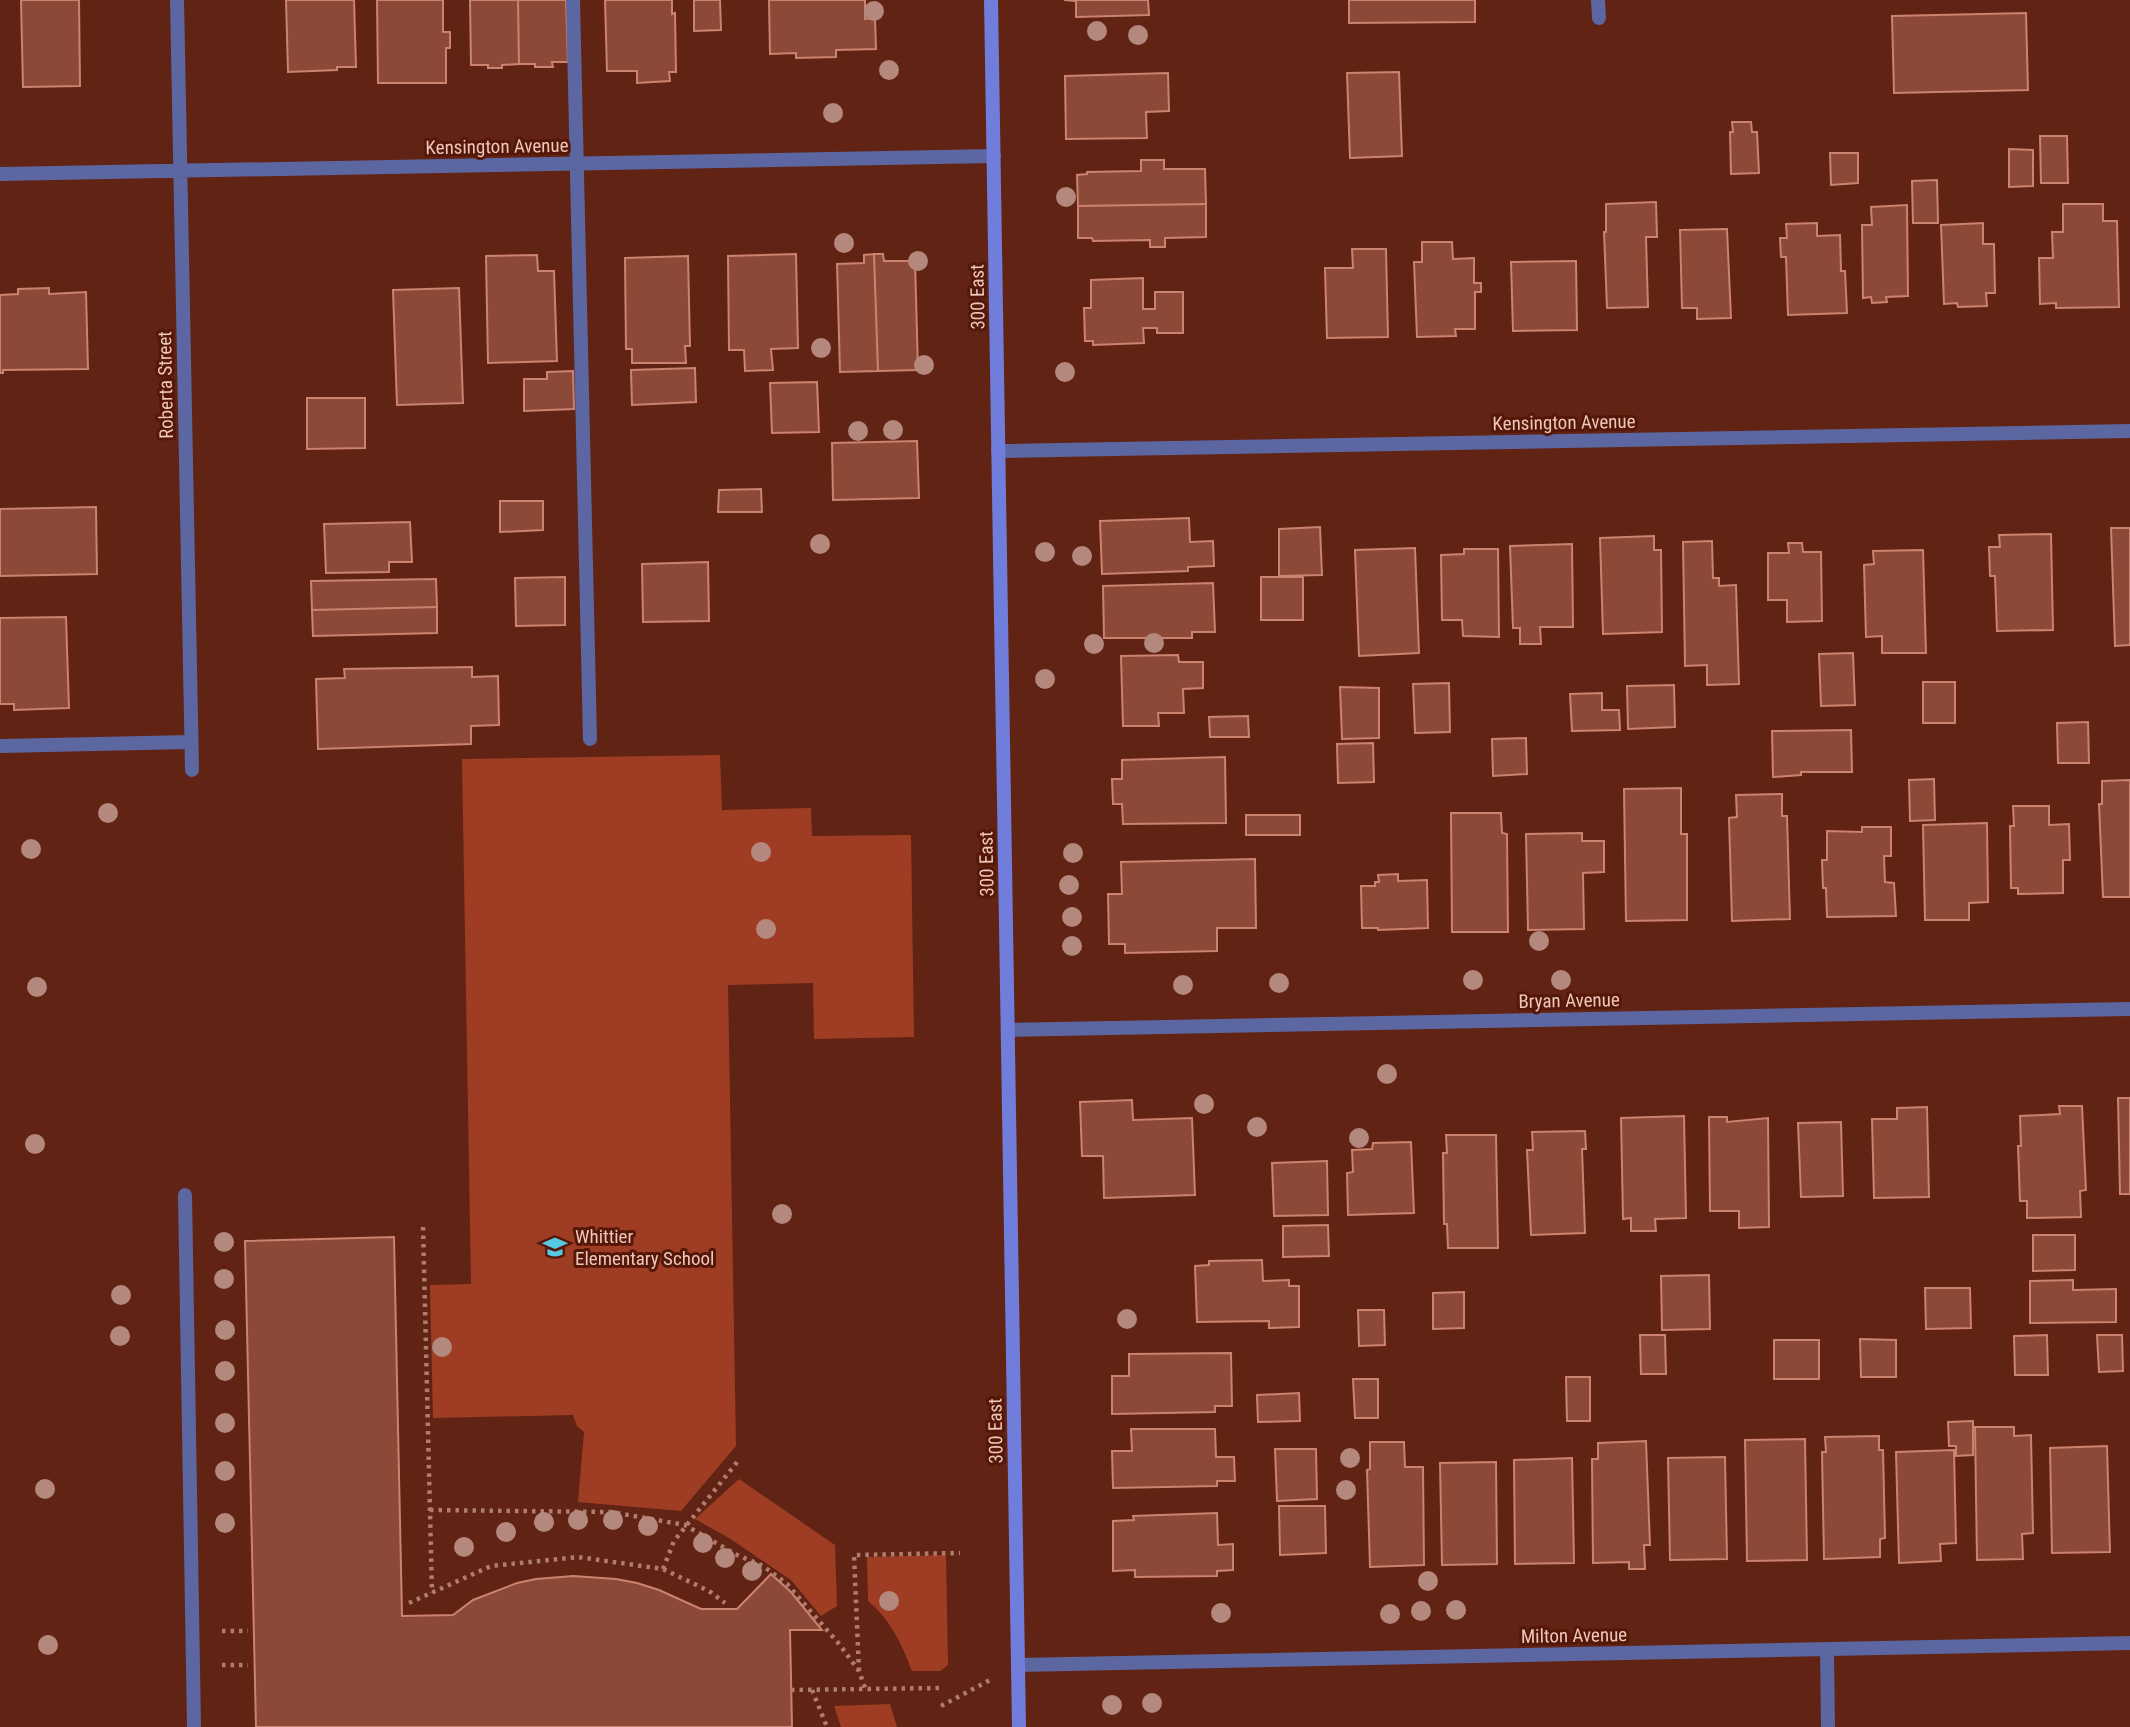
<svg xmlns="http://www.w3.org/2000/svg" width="2130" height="1727" viewBox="0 0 2130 1727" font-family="'Roboto Condensed',sans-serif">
<rect width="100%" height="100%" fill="#612313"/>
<path fill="#9f3d24" d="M720 755 722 810 811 808 812 836 911 835 914 1037 814 1039 813 983 728 985 736 1446 681 1511 578 1502 584 1432 577 1426 573 1415 433 1418 430 1285 471 1284 462 759Z
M739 1479 835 1545 837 1606 821 1616 791 1580 729 1538 695 1519Z
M946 1555 948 1665 940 1671H912C902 1644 890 1619 868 1601L867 1557Z
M890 1704 897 1727H841L834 1706Z"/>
<path fill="#8c4938" stroke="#cb8370" stroke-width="2" d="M21 0H79L80 86 23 87Z
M286 0H354L356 67H337V70L288 72Z
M377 0H443V32H450V48H446V83H378Z
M470 0H518L519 64 502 65V68H488V65H471Z
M518 0H566L568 62H552L553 67H535V64H519Z
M605 0H672V14L675 13 676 72H669L670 81 637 83V71H607Z
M694 0H720L721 30 694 31Z
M769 0H865V19L875 18 876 49 836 50V57L796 58V53L770 54Z
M1064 0H1148L1149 15 1076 17V1Z
M1349 0H1475V22L1349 23Z
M2026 13 2028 90 1894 93 1892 16Z
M1399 72 1402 156 1350 158 1347 73Z
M1168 73 1169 111 1146 112 1147 138 1066 139 1065 76Z
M1732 122H1751L1752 132H1757L1759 173 1731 174 1730 132H1733Z
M2040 136H2067L2068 183H2041Z
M2009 149 2033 150V186L2009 187Z
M1830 153H1858V183L1831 185Z
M1141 160H1164V169H1205L1206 204 1078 206 1077 175 1087 174V172L1141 171Z
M1937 180 1938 223H1913L1912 181Z
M1656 202 1657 237H1646L1648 307 1607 308 1604 232H1606V204Z
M1206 204V237L1165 238V247H1150V240L1093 241 1092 238H1078V206Z
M2063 204H2103V221H2117L2119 307 2056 308V303L2040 304 2039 258H2053L2052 232H2063Z
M1907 205 1908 296 1886 297 1887 302 1872 303 1871 297 1863 298 1862 225H1872L1871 207Z
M1817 223V236L1840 235 1841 271H1845L1847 313 1788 315 1786 257H1781L1780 238H1787L1786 224Z
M1983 223V244H1994L1995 293H1986L1987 306 1958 307 1957 303 1944 304 1941 225Z
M1727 229 1731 318 1697 319V308H1682L1680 230Z
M1422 242H1452L1453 259 1474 258V283H1481V292H1475V329H1455L1456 336 1417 337 1414 262H1422Z
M1352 249H1386L1388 337 1327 338 1325 268H1353Z
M796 254 798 348 771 349 773 370 745 371 744 350H729L728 256Z
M874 254 878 371 840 372 837 264 864 263V255Z
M874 254H883L884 261H915L918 370 878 371Z
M537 255 538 271H554L557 361 488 363 486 256Z
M688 256 690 346H685L686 363H632V349H626L625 258Z
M1576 261 1577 330 1513 331 1511 262Z
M1143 278V309H1155V292H1183V333H1157V328H1143L1144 343 1093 345V341H1085L1084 308H1091V280Z
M49 288V294L86 292 88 369 3 370V373H0V295L18 294V289Z
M459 288 463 403 397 405 393 290Z
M695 368 696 402 632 405 631 370Z
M573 371 574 409 524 411V379H547V372Z
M817 382 819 432 772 433 770 383Z
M307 398H365V448L307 449Z
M917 441 919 498 833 500 832 443Z
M761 489 762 512H718L719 490Z
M500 501H543V530L500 532Z
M96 507 97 574 0 576V509Z
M1189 518 1190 542 1213 541 1214 566 1188 567V571L1102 574 1100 521Z
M410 522 412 562H389V572L326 573 324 524Z
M1320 527 1322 575 1279 576V529Z
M2111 528H2130V645L2115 646Z
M2051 534 2053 630 1997 631 1995 576H1990L1989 547H2000L1999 535Z
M1654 536V550H1661L1662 632 1603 634 1600 538Z
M1712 541 1713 578H1719V586L1736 585 1739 684 1707 685V665L1685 666 1683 542Z
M1788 543H1802L1803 552H1821L1822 621 1787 622V600H1768V553H1789Z
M1572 544 1573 627H1540L1541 644H1520V628H1513L1510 546Z
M1415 548 1419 653 1359 656 1355 550Z
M1464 549H1498L1499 637 1463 636 1462 620H1442L1441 555 1464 554Z
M1923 550 1926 653H1882V636L1866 637 1864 565 1874 564 1873 551Z
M708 562 709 621 643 622 642 564Z
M565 577V625L516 626 515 578Z
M1261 577H1303V620H1261Z
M436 579 437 607 312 610 311 581Z
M1213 583 1215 632H1192V638H1104L1103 586Z
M437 607V633L313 636 312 610Z
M66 617 69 708 14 710V704H0V618Z
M1853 653 1855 705 1821 706 1819 654Z
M1178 655 1179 662H1203V688L1183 689 1184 713H1158L1159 726H1123L1121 656Z
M472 667V677L498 676 499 725 471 726V744L318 749 316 679 345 678 344 669Z
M1923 682H1955V723H1923Z
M1449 683 1450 732 1415 733 1413 684Z
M1674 685 1675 727 1628 729 1627 686Z
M1340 687 1379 688V738L1342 739Z
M1602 693V710H1619L1620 730 1572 731 1570 694Z
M1248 716 1249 737H1210L1209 717Z
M2088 722 2089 763H2058L2057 723Z
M1851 730 1852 772H1801V775L1773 777 1772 731Z
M1526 738 1527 774 1493 776 1492 739Z
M1373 743 1374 782 1338 783 1337 744Z
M1225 757 1226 823 1123 824 1122 804H1113L1112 779H1122V760Z
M1934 779 1935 820 1910 821 1909 780Z
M2130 780V897H2103L2099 804H2102V781Z
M1681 788V834H1687V920L1626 921 1624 789Z
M1782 794V816H1787L1790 919 1732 921 1729 818 1737 817 1736 795Z
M2013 806H2049V825L2069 824 2070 860H2063V893L2018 894V888H2011L2010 826H2014Z
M1451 813H1501L1502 833 1507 834 1508 932H1452Z
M1246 815H1300V835H1246Z
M1987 823 1988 902 1969 903V920H1925L1923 825Z
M1862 827H1891V856H1884L1885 882 1894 883 1896 916 1827 917 1826 888H1823L1822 860H1827V831L1862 832Z
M1582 833V841H1604V872L1583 873 1584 929 1528 930 1526 834Z
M1255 859 1256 928H1217V951L1125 953V944H1109L1108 894H1122L1121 862Z
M1398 874V881L1427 880 1428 928 1378 930V928H1362L1361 886H1375V882H1379L1378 875Z
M2118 1098H2130V1194H2120Z
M1132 1100 1133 1120 1192 1118 1195 1195 1104 1198 1103 1156H1082L1080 1102Z
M2059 1106H2082L2086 1190 2080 1191 2081 1217 2027 1218V1201H2020L2018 1146H2021L2020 1116 2060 1114Z
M1927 1107 1929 1197 1874 1198 1872 1119H1897V1108Z
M1684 1116 1686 1218 1655 1219 1656 1231H1631V1218L1623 1219 1621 1118Z
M1709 1117H1727V1122L1768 1118 1769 1227 1739 1228V1211H1710Z
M1841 1122 1843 1196 1801 1197 1798 1123Z
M1585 1131 1586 1149H1582L1585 1233 1531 1235 1527 1150H1533L1532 1132Z
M1446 1135H1496L1498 1248H1448L1447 1224H1444L1443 1153H1447Z
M1411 1142 1414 1213 1348 1215 1347 1173 1353 1172 1352 1150 1372 1149 1373 1143Z
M1327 1161 1328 1215 1274 1216 1272 1163Z
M1328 1225 1329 1256 1283 1257V1226Z
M2033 1235H2075V1270L2033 1271Z
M394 1237 402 1616 453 1615 473 1600 517 1583 536 1579 573 1576 616 1579 637 1583 659 1590 701 1609H737L771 1574 791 1592 822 1630H790L792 1727H256L245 1241Z
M1262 1260 1263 1281 1289 1280V1286H1299V1327L1269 1328V1321L1197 1322 1195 1266 1209 1265V1261Z
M1709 1275 1710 1329 1662 1330 1661 1276Z
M2073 1280V1290L2116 1289V1322L2030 1323V1281Z
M1925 1288H1970L1971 1328 1926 1329Z
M1464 1292V1328L1433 1329V1293Z
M1358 1310H1384L1385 1345 1359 1346Z
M1640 1335H1665L1666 1374H1641Z
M2047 1335 2048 1375H2015L2014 1336Z
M2097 1335H2122L2123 1371 2099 1372Z
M1860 1339 1896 1340V1377H1861Z
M1774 1340H1819V1379H1774Z
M1231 1353 1232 1406H1215V1412L1112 1414V1376H1129V1354Z
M1566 1377H1590V1421H1567Z
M1353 1379H1378V1418H1355Z
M1299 1393 1300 1421 1258 1422 1257 1395Z
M1973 1421V1455L1956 1456V1446H1949L1948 1422Z
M1975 1427H2014V1436L2031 1435 2033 1533 2022 1534 2023 1559 1977 1560Z
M1131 1429H1215L1216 1457H1234L1235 1481H1217V1486L1113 1488 1112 1451H1132Z
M1879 1436V1450H1883L1885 1538 1880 1539V1557L1824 1559 1822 1452H1826L1825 1437Z
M1805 1439 1807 1560 1747 1561 1745 1440Z
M1646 1441 1650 1545H1644L1645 1569H1629V1562L1593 1563 1592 1459H1598V1443Z
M1370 1442H1404L1405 1467H1423L1424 1565 1370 1567 1367 1470 1370 1469Z
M2107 1446 2110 1552 2052 1553 2050 1448Z
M1275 1449H1316L1317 1499 1277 1501Z
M1954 1450 1956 1543 1940 1544 1941 1561 1899 1563 1896 1452Z
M1725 1457 1727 1559 1670 1560 1668 1458Z
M1572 1458 1574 1563 1515 1564 1514 1460Z
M1496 1462 1497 1564 1442 1565 1440 1463Z
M1279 1506H1325L1326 1553 1280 1555Z
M1217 1513 1218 1545 1233 1544V1570L1217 1571V1576L1135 1577V1570L1113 1571V1521L1134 1520 1133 1516Z"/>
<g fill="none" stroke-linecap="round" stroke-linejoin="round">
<path stroke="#ae7d6f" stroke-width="4.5" stroke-dasharray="3.5 5" stroke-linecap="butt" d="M423 1227 432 1593
M430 1510 611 1512 685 1525 735 1554 763 1566 787 1584 840 1645 859 1671 865 1688
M663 1569 674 1541 738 1461
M409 1603 491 1566 578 1557 663 1569 709 1591 725 1603
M222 1631H248
M222 1665H248
M859 1671 854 1555 960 1553
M791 1690 940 1688
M812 1690 827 1727
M941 1706 990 1680"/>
<path stroke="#5c66a1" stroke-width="14" d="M573 0 590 739
M1598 0 1599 18
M0 746 191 742
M185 1195 194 1727"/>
<path stroke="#5c66a1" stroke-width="14" d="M177 0 192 770
M0 174 994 156
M998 451 2130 431
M1008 1030 2130 1009
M1827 1649 1828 1727
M1018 1665 2130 1643"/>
<path stroke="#707dda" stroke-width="14" d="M991 0 1019 1727"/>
</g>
<g fill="#b4887c">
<circle cx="874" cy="11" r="10"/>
<circle cx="1097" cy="31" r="10"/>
<circle cx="1138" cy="35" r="10"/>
<circle cx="889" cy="70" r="10"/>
<circle cx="833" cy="113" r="10"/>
<circle cx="1066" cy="197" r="10"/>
<circle cx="844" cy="243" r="10"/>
<circle cx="918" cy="261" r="10"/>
<circle cx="821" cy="348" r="10"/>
<circle cx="924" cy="365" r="10"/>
<circle cx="1065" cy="372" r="10"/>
<circle cx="893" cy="430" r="10"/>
<circle cx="858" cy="431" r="10"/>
<circle cx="820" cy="544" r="10"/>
<circle cx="1045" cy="552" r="10"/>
<circle cx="1082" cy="556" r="10"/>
<circle cx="1154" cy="643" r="10"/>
<circle cx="1094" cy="644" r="10"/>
<circle cx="1045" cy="679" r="10"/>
<circle cx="108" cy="813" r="10"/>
<circle cx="31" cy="849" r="10"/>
<circle cx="761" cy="852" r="10"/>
<circle cx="1073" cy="853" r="10"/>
<circle cx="1069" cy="885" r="10"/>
<circle cx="1072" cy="917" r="10"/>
<circle cx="766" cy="929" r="10"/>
<circle cx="1539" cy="941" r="10"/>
<circle cx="1072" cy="946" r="10"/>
<circle cx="1473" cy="980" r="10"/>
<circle cx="1561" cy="980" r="10"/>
<circle cx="1279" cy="983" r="10"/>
<circle cx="1183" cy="985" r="10"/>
<circle cx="37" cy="987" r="10"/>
<circle cx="1387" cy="1074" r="10"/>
<circle cx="1204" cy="1104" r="10"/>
<circle cx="1257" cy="1127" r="10"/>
<circle cx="1359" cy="1138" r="10"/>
<circle cx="35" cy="1144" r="10"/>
<circle cx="782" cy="1214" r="10"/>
<circle cx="224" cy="1242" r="10"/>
<circle cx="224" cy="1279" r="10"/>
<circle cx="121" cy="1295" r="10"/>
<circle cx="1127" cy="1319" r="10"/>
<circle cx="225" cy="1330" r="10"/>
<circle cx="120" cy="1336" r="10"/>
<circle cx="442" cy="1347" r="10"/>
<circle cx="225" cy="1371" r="10"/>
<circle cx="225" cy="1423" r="10"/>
<circle cx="1350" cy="1458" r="10"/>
<circle cx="225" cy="1471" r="10"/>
<circle cx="45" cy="1489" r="10"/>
<circle cx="1346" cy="1490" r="10"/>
<circle cx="578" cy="1520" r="10"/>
<circle cx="613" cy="1520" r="10"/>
<circle cx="544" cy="1522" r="10"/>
<circle cx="225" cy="1523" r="10"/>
<circle cx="648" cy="1526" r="10"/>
<circle cx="506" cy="1532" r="10"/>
<circle cx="703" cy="1543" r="10"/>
<circle cx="464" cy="1547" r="10"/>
<circle cx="725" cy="1558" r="10"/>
<circle cx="752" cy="1571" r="10"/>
<circle cx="1428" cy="1581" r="10"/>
<circle cx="889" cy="1601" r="10"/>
<circle cx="1456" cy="1610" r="10"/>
<circle cx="1421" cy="1611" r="10"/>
<circle cx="1221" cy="1613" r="10"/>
<circle cx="1390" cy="1614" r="10"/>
<circle cx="48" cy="1645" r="10"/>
<circle cx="1152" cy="1703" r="10"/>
<circle cx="1112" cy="1705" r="10"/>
</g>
<defs>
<g id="school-bare" transform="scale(1.89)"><path d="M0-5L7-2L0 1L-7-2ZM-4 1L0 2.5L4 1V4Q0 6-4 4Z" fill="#58c9e3" stroke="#551707" stroke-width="2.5" paint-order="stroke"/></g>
</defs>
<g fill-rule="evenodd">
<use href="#school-bare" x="555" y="1247"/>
</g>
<g text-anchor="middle" stroke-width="6" stroke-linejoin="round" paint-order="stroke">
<g font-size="19" fill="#eec7bc" stroke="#551707">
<text transform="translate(497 146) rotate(-1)" y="7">Kensington Avenue</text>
<text transform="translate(977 297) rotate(-91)" y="7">300 East</text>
<text transform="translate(165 385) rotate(-91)" y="7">Roberta Street</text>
<text transform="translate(1564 422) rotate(-1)" y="7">Kensington Avenue</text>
<text transform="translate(986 864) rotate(-91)" y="7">300 East</text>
<text transform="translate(1569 1000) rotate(-1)" y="7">Bryan Avenue</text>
<text transform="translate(995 1431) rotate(-91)" y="7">300 East</text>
<text transform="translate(1574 1635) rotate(-1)" y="7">Milton Avenue</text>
</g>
<g font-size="19" fill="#eec7bc" stroke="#551707" text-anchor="start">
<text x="575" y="1243">Whittier<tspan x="575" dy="22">Elementary School</tspan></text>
</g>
</g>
</svg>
